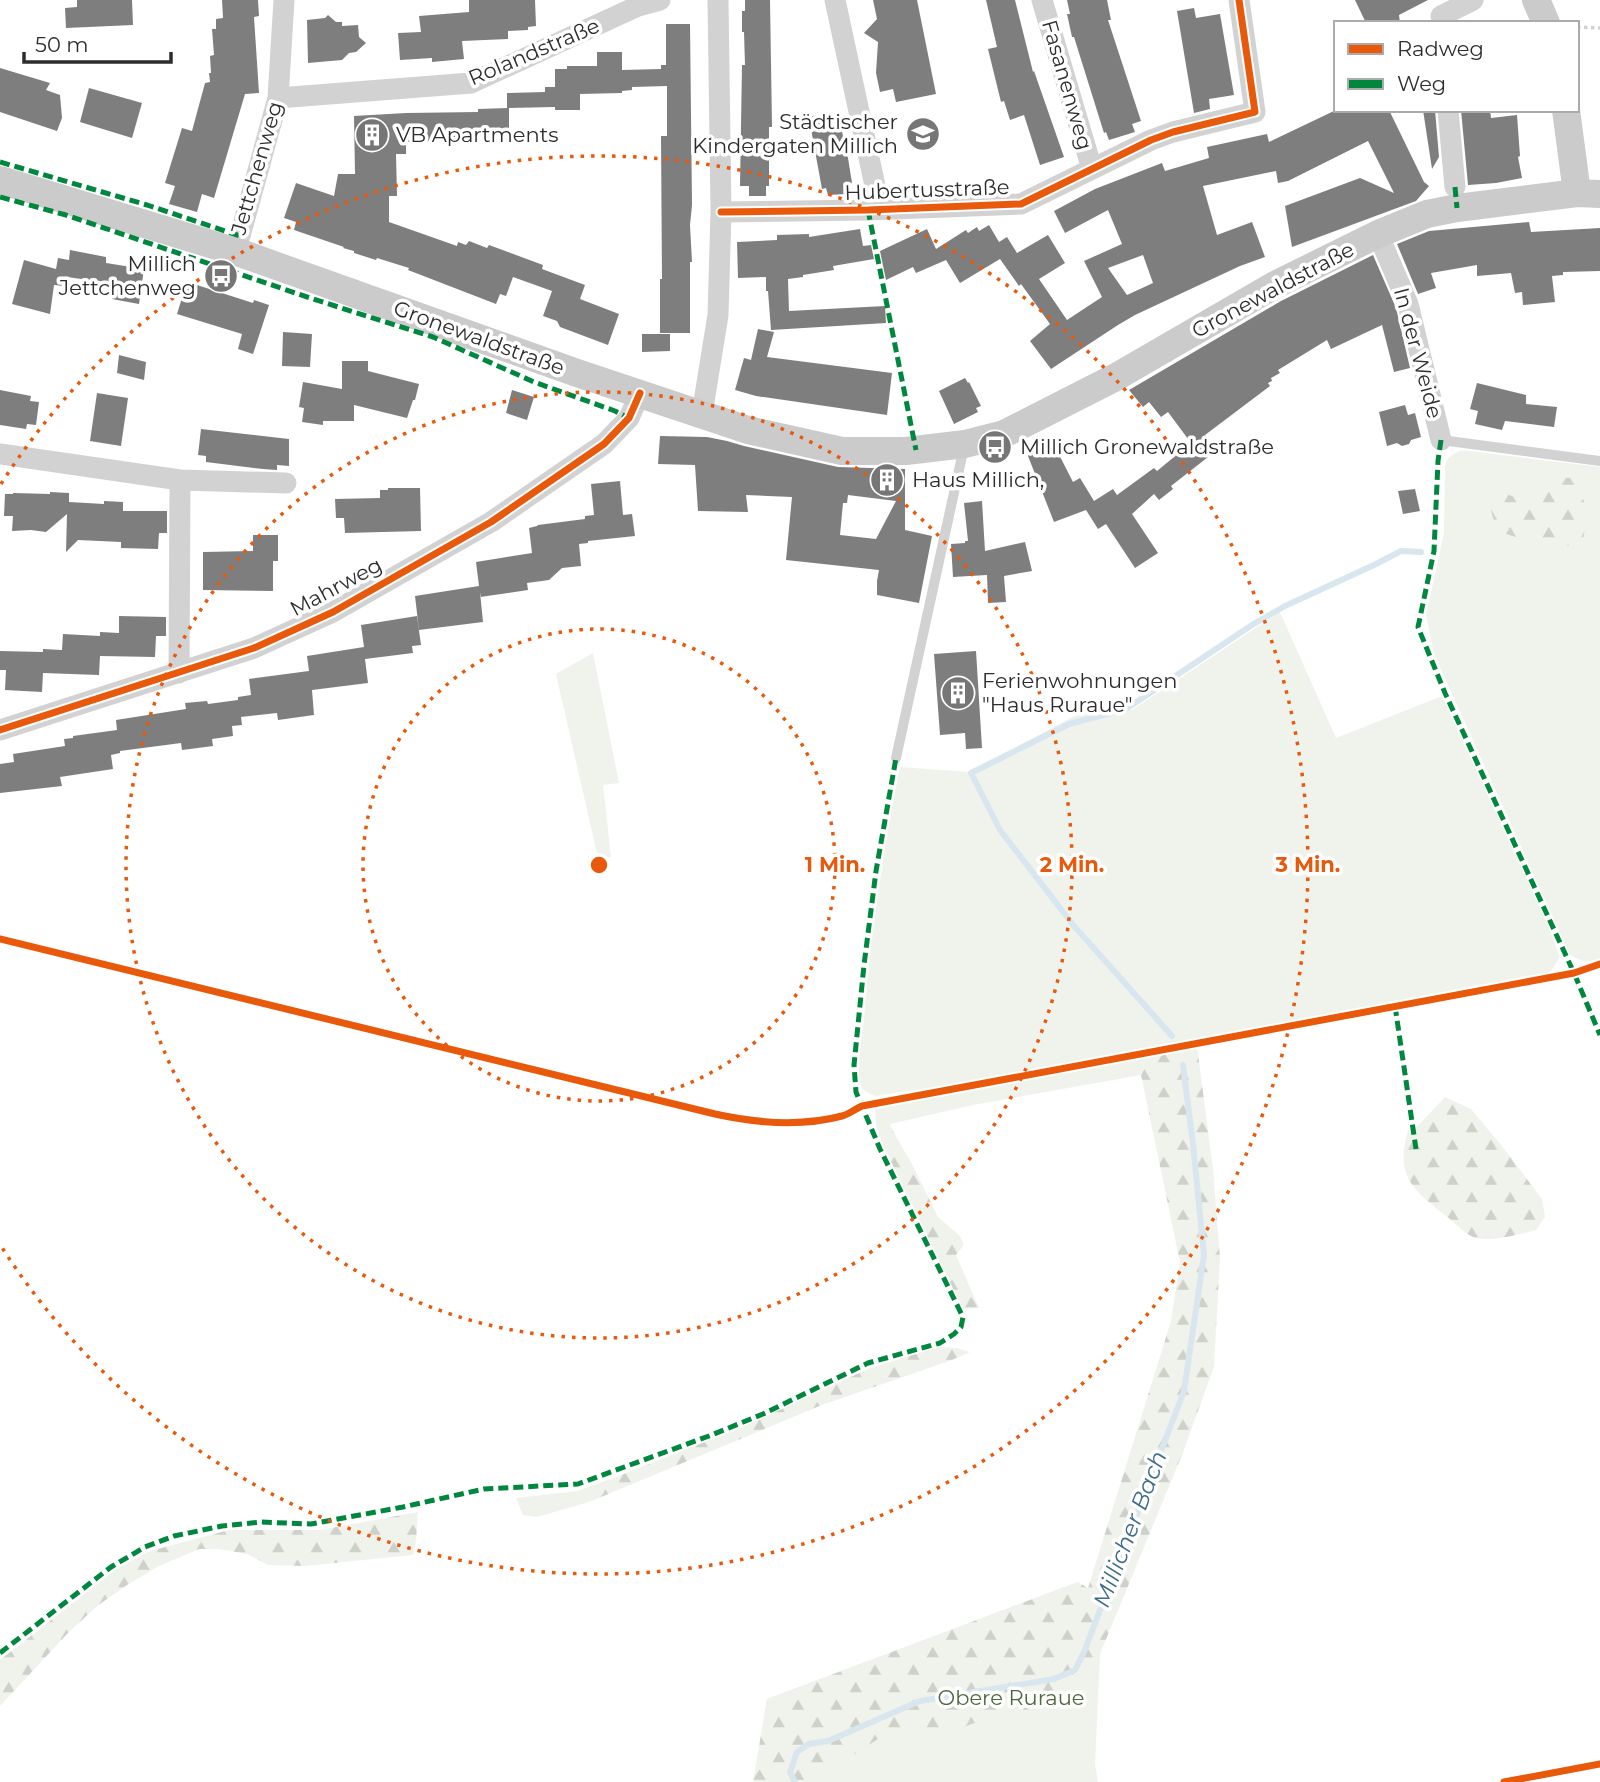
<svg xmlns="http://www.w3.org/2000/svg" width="1600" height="1782" viewBox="0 0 1600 1782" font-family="Montserrat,sans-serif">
<defs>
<pattern id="forest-firs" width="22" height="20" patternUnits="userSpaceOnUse" patternTransform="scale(1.75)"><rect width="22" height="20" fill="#f0f3eb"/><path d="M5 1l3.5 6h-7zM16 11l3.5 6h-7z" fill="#ced1ca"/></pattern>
</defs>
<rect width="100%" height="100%" fill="#fff"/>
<path fill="#f0f3eb" d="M1462 450 1600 467V959C1587 963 1581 961 1570 955L1434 654 1426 615 1444 533 1445 466C1447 457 1452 454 1462 450Z
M1280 612 1336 738 1442 696 1547 923 1560 957 1551 971 1544 976 960 1083 876 1096C869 1093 862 1092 860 1083 857 1070 862 1034 864 1019 871 934 883 851 900 767L969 772 1082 712 1132 710Z
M593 653 619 783 603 785 611 857 598 858 556 674Z
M1146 1056 1141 1075 973 1105 890 1124 893 1131 884 1137 882 1143 876 1126 875 1109 973 1089Z
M616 1477 601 1488 589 1502 537 1517 523 1515 516 1498 577 1491Z
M1078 1582 1100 1654 1095 1764 1098 1782H754L767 1699Z"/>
<path fill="url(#forest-firs)" d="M1559 478H1571C1588 494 1587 519 1583 540L1574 545 1553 548 1506 534 1494 521 1489 504 1501 491C1516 499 1521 500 1538 495 1544 494 1544 495 1548 491 1553 486 1553 482 1559 478Z
M1197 1046 1213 1169 1220 1258 1214 1367 1182 1455 1100 1654 1079 1680 1058 1692 1048 1701 1020 1713 971 1724 952 1733 903 1732 886 1734 831 1769 828 1782H753L767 1699 1078 1582 1088 1588 1171 1321 1180 1262 1141 1075 1146 1056Z
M1445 1097 1471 1109 1505 1150 1542 1199 1545 1217 1536 1230C1519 1234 1493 1242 1477 1238 1468 1237 1458 1226 1451 1220 1417 1192 1393 1179 1408 1131L1415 1129Z
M893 1131 913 1166 938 1217 960 1236 964 1245 956 1255 979 1308 963 1309 882 1143 884 1137Z
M939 1347 957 1348 970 1352 952 1360 822 1405 589 1502 601 1488 616 1477 738 1429 870 1368Z
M418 1512 416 1540 413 1555 305 1566 268 1565 247 1554 219 1549H199L159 1566 127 1585 97 1606 67 1634 0 1706V1660L118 1568 150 1551 229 1530H320Z"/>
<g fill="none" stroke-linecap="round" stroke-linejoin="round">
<path stroke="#d8e6f0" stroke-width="6" d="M1172 1036 1074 926 1000 830 971 773 1069 724 1126 709 1252 625 1285 606 1374 565 1401 551 1421 552
M795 1782 790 1772 797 1752 809 1744 828 1741 920 1701 1054 1679 1075 1670 1084 1652 1184 1391 1204 1255 1193 1144 1183 1065"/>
</g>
<path fill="#7e7e7e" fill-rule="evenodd" d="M77 0H132L133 25 66 28 65 8 77 7Z
M222 0H258L259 16 254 17 259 93 245 94 214 198 202 194 197 212 169 204 175 186 165 183 182 128 192 131 205 83 210 82 209 73H211L210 56 214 55 212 29H216V19L223 18Z
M469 0H535L536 26 528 27V30L508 31V39L462 41 464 59 432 62V58L400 60 398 33 421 32 419 16 469 12Z
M745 0H770L772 127H769V186H766V196H749V186H740L742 65H745L744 32H742V11H745Z
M873 0H917L936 94 896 102 893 89 880 92 876 73 878 42 864 33 877 19Z
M986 0H1015L1033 72 1034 71 1064 157 1040 165 1024 115 1010 120 1004 101 1001 102 988 49 997 47Z
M1067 0H1107L1111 20H1108L1141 121 1132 124 1135 132 1109 140 1106 132 1104 133 1074 37H1072L1067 14H1070Z
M1355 0H1428L1399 15 1400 23H1366Z
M1194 8 1196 18 1220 14 1234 95 1209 99 1210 109 1194 113 1177 11Z
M328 15 336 22H342V26L358 25 359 37 366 43 356 52 349 53 342 60 308 63 307 20 325 18Z
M666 24H690L692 205 690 225 692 262H690V333H660V279H662L661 136H667V86L632 87V90L622 91V93L580 94V110H555V107L507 108V93L545 92V87H555V69H567V66H597V52H622V70L661 69V65H666Z
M0 68 50 83 46 90 60 95 62 118 57 131 0 112Z
M89 88 142 103 132 138 80 122Z
M509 108V136H457V140L406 142V154H396L397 196H389V222L457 246 458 242 466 245 469 241 487 248 489 245 543 265 542 269 585 285 580 299 619 314 608 345 560 327 557 321 543 316 552 291 513 277 506 296 500 294 496 304 408 270 409 268 377 258 376 260 354 253V251L343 248 344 247 294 230 296 222 284 218 296 183 334 196 338 174H355L354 116 406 113 478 112V109Z
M1336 110H1389L1424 182 1429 186 1416 201 1292 247 1285 206 1360 178 1394 193 1368 141 1288 181 1278 183 1276 171 1203 186 1217 235 1252 222 1265 257 1240 266 1135 315 1118 325 1051 369 1030 341 1050 324 1021 284 1019 286 1000 259 960 283 946 260 916 273 913 267 886 280 880 251 927 229 936 249 966 230 968 233 977 227 979 231 989 225 999 242 1007 237 1017 253 1048 235 1065 263 1039 279 1067 320 1102 297 1084 261 1122 244 1108 210 1065 233 1054 211 1095 189 1162 163 1165 171 1209 158 1207 147 1267 134 1269 142ZM1143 255 1153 283 1127 295 1108 268Z
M1423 110H1435L1439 157 1432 169Z
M1461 110H1490L1491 118 1517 115 1520 156 1518 157 1522 178 1496 183 1468 185Z
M830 115 832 125 840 123 848 158 852 183 844 185 846 194 828 195 826 188 822 189 811 129 814 128 812 116Z
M1529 222 1531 232 1600 228V271L1563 272V275L1552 276 1555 302 1523 305 1522 292 1515 293 1511 273 1477 276V265L1431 273 1436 288 1418 294 1397 244 1429 231Z
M860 229 863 246 871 245 874 259 833 266 834 270 803 275V277L788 279 789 311 885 306 886 323 771 330 768 291H766V277L738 278 737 242 777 240V235L809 234V237Z
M70 250 106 257V263L144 269 139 304 112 299 114 287 102 285 103 282 67 277 65 286 54 285 50 314 12 304 24 260 56 269 58 258 69 260Z
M1373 255 1396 308 1410 368 1394 372 1382 325 1331 349 1327 340 1278 370 1280 373 1271 378 1272 381 1268 383 1270 386 1205 435 1217 450 1171 486 1173 489 1159 500 1154 494 1132 514 1158 553 1135 568 1106 524 1098 529 1086 510 1054 522 1026 451 1050 437 1073 482 1080 478 1094 501 1113 489 1117 495 1154 468 1157 471 1191 443 1168 412 1161 417 1149 402 1143 407 1129 390 1281 301Z
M186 285 197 288V285L253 303 254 300 269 305 253 354 238 349 242 334 177 314Z
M758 329 774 332 767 357 892 373 887 415 756 396 735 390 744 358 751 360Z
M283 332 312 334 310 367 282 366Z
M642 334H670V351L642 352Z
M119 355 146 362 144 380 117 373Z
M342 361H368V371L419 384 415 400H413L407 418 354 405V421H323V425L302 422 304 408 299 407 303 382 342 389Z
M965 378 968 383 969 382 981 406 976 408 978 412 954 424 939 391Z
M1477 383 1526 395V404L1557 407 1554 427 1505 421 1502 430 1475 424 1478 411 1470 409Z
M0 390 31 396 30 401 39 402 36 425 27 424 26 429 0 425Z
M512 390 534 397 527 420 506 413Z
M97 393 128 398 121 446 90 441Z
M1405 405 1408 415 1415 413 1421 437 1411 440 1409 444 1402 446 1397 443 1387 446 1379 412Z
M201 429 289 439V466L277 465V470L263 469 206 462V456L198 455Z
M660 436 707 437 727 441 744 446 838 467 905 469V530L932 536 919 603 877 595V581L879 570 786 560 792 497 746 495 748 512 698 511 695 465 658 464ZM848 495 896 501 876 539 840 535 843 503H847Z
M620 481 623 515 632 514 635 536 588 541V543L579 544 581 566 562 568 549 580 527 583 528 590 480 597V592L483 622 419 630 415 596 479 586 476 562 532 553 529 528 537 526 538 525 585 519V516L594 515 591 484Z
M388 488H420L421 531 345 533 344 518H336L335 499 380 498V490H388Z
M1415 489 1420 511 1403 514 1398 491Z
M50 492 69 493V502L104 504V501L123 502V511H167V533H159L158 549 121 548V542L78 540 66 552 67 514 46 532 31 530 12 531 13 516H4L5 494H13V493L50 494Z
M982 501 985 551 1025 542 1032 571 1004 576 1006 602 988 603 987 575 953 577 951 544 965 543V541H968L964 503Z
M253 535H278V561H273V591L203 590V552L253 551Z
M119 616 166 617V636H156L155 657 100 656 99 675 43 673 42 692 5 690 6 670H0V651L43 652V649L62 650 63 634 100 636V632L119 633Z
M417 616 421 645 412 646 413 653 365 659 368 683 312 690 314 715 278 720 277 713 241 717 242 725 232 726 233 736 212 739 213 746 182 750 181 743 120 751V753L111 755 113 769 60 777 62 786 0 793V764L14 762 13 754 65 746 64 739 73 738V736L117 730 116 720 186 709 185 703 207 701 208 704 238 700V697L251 695 249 679 309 671 307 656 364 647 361 625Z
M976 651 982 748 966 749 965 733 940 735 934 654Z"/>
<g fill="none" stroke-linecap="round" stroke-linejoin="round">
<path stroke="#d2d2d2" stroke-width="3.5" stroke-dasharray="3.5 3.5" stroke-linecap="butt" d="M1577 27 1600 28"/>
<path stroke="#d2d2d2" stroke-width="10" d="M1441 440 1600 461
M896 758 964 447"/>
<path stroke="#d2d2d2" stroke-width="21" d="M835 0 880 209
M1042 0 1092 169
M1441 16 1473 0
M278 98 471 83 638 6 660 0
M1448 110 1455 187
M721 212 868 210 1021 204 1151 140 1173 132 1255 112 1239 0
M1378 234 1408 304 1441 440
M233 251 240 236 278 98 284 0
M702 414 718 315 721 212 718 0
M0 454 180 480 286 483
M179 673 180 480
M0 730 254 648 333 612 491 522 604 444 629 418 640 393"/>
<path stroke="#cbcbcb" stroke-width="28" d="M1536 0 1546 23
M1566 110 1577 193
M0 180 240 253 577 373 748 430 842 451H906L965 444 1004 434 1116 377 1273 286 1378 234 1427 214 1457 208 1577 193 1600 194"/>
<path stroke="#00873e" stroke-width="5" stroke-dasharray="10 5" stroke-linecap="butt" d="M0 162 147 205 240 236
M1455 187 1457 208
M0 197 66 215 313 299 433 337 534 382 615 411 629 418
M868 210 916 450
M1441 440 1438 461 1434 551 1418 627 1445 693 1574 973 1600 1035
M1395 1006 1416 1149
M0 1653 111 1567 145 1547 174 1536 222 1526 261 1522 311 1524 403 1507 484 1489 578 1484 709 1436 763 1414 868 1363 940 1343 954 1334 961 1327 963 1317 880 1149 856 1092 854 1065 864 965 876 871 896 758"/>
<g stroke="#fff" stroke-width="11">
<path id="cycleway" d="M721 212 868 210 1021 204 1151 140 1173 132 1255 112 1239 0
M0 730 254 648 333 612 491 522 604 444 629 418 640 393
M0 939 715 1114C756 1123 801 1127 842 1116 849 1114 855 1109 862 1106L1574 973 1600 964
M1504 1782 1600 1764"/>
</g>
<use href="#cycleway" stroke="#e8590c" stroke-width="7"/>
</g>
<g fill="none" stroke="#e8590c" stroke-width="3.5" stroke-dasharray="3.5 7">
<circle cx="599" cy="865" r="236"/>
<circle cx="599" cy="865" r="473"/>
<path d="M1 484A709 709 0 1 1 1 1246"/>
</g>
<defs>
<g id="school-disc" transform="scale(1.75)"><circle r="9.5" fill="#767676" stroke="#fff"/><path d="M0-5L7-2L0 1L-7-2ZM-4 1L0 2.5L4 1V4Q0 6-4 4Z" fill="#fff"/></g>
<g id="building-disc" transform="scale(1.75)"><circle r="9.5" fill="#767676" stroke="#fff"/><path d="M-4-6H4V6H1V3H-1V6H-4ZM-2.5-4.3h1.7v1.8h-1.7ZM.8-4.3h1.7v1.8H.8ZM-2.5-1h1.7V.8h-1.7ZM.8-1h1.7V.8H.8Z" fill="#fff"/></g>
<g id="bus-disc" transform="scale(1.75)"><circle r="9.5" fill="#767676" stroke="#fff"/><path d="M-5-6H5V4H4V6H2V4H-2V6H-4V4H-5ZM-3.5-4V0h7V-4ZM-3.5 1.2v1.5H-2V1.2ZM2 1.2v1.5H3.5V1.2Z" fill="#fff"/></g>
</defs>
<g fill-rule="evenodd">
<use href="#school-disc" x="923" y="134"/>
<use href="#building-disc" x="372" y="135"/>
<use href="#bus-disc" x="221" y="276"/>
<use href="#bus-disc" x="995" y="447"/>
<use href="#building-disc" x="887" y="480"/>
<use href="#building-disc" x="958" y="693"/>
</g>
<g text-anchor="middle" stroke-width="7" stroke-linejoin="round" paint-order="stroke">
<g font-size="21" fill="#2d2d2d" stroke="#fff">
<text transform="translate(534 52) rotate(-23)" y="7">Rolandstraße</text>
<text transform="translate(1067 85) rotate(74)" y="7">Fasanenweg</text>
<text transform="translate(257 168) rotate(-74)" y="7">Jettchenweg</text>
<text transform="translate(927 190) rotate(-2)" y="7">Hubertusstraße</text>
<text transform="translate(1273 290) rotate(-28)" y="7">Gronewaldstraße</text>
<text transform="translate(479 338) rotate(20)" y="7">Gronewaldstraße</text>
<text transform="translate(1418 353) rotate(75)" y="7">In der Weide</text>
<text transform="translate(336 587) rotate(-28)" y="7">Mahrweg</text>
</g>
<g font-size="21" fill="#2d2d2d" stroke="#fff" text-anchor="start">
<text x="898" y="129" text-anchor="end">Städtischer<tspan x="898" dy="24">Kindergaten Millich</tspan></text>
<text x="396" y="142">VB Apartments</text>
<text x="196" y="271" text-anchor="end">Millich<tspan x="196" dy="24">Jettchenweg</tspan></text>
<text x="1020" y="454">Millich Gronewaldstraße</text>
<text x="912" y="487">Haus Millich,</text>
<text x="982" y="688">Ferienwohnungen<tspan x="982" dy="24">"Haus Ruraue"</tspan></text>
</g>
<g font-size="21" fill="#4f673c" stroke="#fff">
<text x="1011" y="1705">Obere Ruraue</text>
</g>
<g font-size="23" font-style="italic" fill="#3e6c8b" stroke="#fff">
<text transform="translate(1130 1529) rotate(-69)" y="8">Millicher Bach</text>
</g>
</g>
<circle cx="599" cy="865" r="10" fill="#e8590c" stroke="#fff" stroke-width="3.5"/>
<g font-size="21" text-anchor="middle" font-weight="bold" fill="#e8590c" stroke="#fff" stroke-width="7" stroke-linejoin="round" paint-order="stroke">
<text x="835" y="872">1 Min.</text>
<text x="1072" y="872">2 Min.</text>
<text x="1308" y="872">3 Min.</text>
</g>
<rect x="1334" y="21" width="245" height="91" fill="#ffffff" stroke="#ababab" stroke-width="2"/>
<rect x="1348" y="44" width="35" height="10" fill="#e8590c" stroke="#ababab" stroke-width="2"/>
<text x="1397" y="56" font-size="21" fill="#2d2d2d">Radweg</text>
<rect x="1348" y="79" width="35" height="10" fill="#00873e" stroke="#ababab" stroke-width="2"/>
<text x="1397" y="91" font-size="21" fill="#2d2d2d">Weg</text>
<path d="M24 52v10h147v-10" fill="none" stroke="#2d2d2d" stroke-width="3.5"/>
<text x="35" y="52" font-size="21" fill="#2d2d2d" stroke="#ffffff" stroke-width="5" paint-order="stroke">50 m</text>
</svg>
